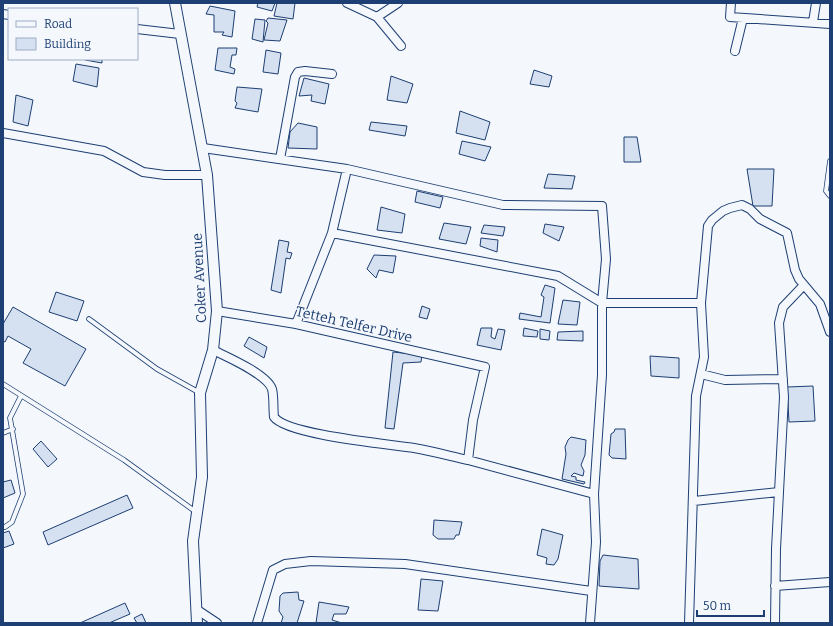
<svg xmlns="http://www.w3.org/2000/svg" width="833" height="626" viewBox="0 0 833 626" font-family="Bitter,serif">
<rect width="100%" height="100%" fill="#f4f7fb"/>
<path fill="#d5e0f0" stroke="#1d3f73" d="M258 3H275L272 11 257 7Z
M277 3H295L293 19 274 16Z
M210 6 235 11 232 37 222 35 224 32H214V15L206 14Z
M268 18 287 20 280 41 264 40 268 23 266 21Z
M255 19 265 20 263 42 252 39Z
M218 48H237L236 55H232L230 67 235 69 234 74 215 70Z
M266 50 281 53 278 74 263 72Z
M102 59V63L85 60V59Z
M76 64 99 68 97 87 73 81Z
M534 70 552 76 549 87 530 84Z
M391 76 413 84 407 103 387 100Z
M304 78 329 84 325 104 311 101 312 95 299 96Z
M237 87 262 89 258 112 235 108 237 103 235 101Z
M16 95 33 100 28 126 13 122Z
M460 111 490 122 485 140 456 133Z
M371 122 407 126 405 136 369 130Z
M298 123 317 127V149L288 148 290 132Z
M624 137H637L641 162H624Z
M462 141 491 147 485 161 459 154Z
M747 169H774L772 206H753Z
M548 174 575 176 572 189 544 188Z
M417 191 443 197 440 208 415 202Z
M381 207 405 214 402 233 377 230Z
M444 223 471 227 466 244 439 239Z
M545 224 564 227 559 241 543 233Z
M484 225 505 227 503 236 481 233Z
M481 238 498 240 497 252 480 246Z
M279 240 289 242 287 252 292 253 290 259 286 258 281 293 271 290Z
M374 255 396 256 393 273 379 270 376 278 367 269Z
M545 285 555 288 550 323 519 319 520 313 541 317 544 297 541 295Z
M56 292 84 301 77 321 49 312Z
M563 300 580 302 577 325 558 324Z
M422 306 430 309 427 319 419 317Z
M13 307 86 349 65 386 23 363 31 349 8 336 5 342 3 341V324Z
M481 328H492L491 337 495 339 498 329 505 330 501 350 477 345Z
M524 328 538 331 537 337 523 336Z
M540 329 550 331 549 340 540 339Z
M583 331V341L557 340 558 332Z
M249 337 267 347 264 358 244 346Z
M393 352 422 355 421 362 403 363 394 429 385 428Z
M650 356 679 358V378L651 376Z
M813 386 815 421 789 422 787 387Z
M615 429H625L626 459 612 458 609 455 611 434 614 432Z
M571 437 586 440 585 455 581 465 584 471 583 476 574 473 571 476 576 477V480L585 482 584 484 562 479 566 454 565 447 568 440Z
M41 441 57 459 48 467 33 449Z
M11 480 15 493 3 498V482Z
M127 495 133 508 48 545 43 532Z
M434 520 462 522 459 535H456L454 539H438L433 535Z
M542 529 563 535 558 559 554 565 546 564 547 558 537 555Z
M9 531 14 544 3 548V533Z
M603 555 638 559 639 589 599 586 600 561Z
M421 579 443 581 438 611 418 610Z
M298 592 299 600 304 601 297 623H281L283 617 279 611 280 596 283 593Z
M319 602 349 607 346 614H334L332 620 342 623H316Z
M125 603 130 614 109 623H80Z
M142 614 146 623H137L134 618Z"/>
<g fill="none" stroke-linecap="round" stroke-linejoin="round">
<g stroke="#1d3f73" stroke-width="5.5">
<path id="service" d="M830 161 826 191 830 196
M89 319 157 369 200 393
M3 384 124 460 196 512
M3 433 13 429
M5 527 12 522 23 494 10 418 21 396"/>
</g>
<g stroke="#1d3f73" stroke-width="10">
<path id="minor" d="M347 3 377 17 401 46
M731 3 730 17 830 24
M3 14 9 15
M377 17 398 3
M813 22 816 3
M137 29 180 34
M735 51 743 18
M3 133 104 151 143 172 165 175H207
M203 148 347 169 503 205 602 206 606 259 602 303V375L594 494 596 542 590 623
M280 159 295 77 298 72 305 71 332 74
M332 233 347 169
M217 311 296 324 485 367 473 420 468 460 594 494
M296 324 332 233 558 276 602 303H701
M213 350C227 357 267 374 272 389 274 397 273 408 274 417 287 435 389 444 414 448 432 451 450 456 468 460
M701 374 725 380 783 379
M694 501 779 492
M775 586 830 582
M196 609 217 623
M257 623 273 570 285 564 311 561 405 564 591 591
M689 623 696 396 704 357 701 303 708 226 712 220 723 211 730 208 742 205 750 209 760 219 787 233 795 270 799 279 820 304 830 332
M775 623 776 549 784 397 779 323 783 307 804 285"/>
</g>
<g stroke="#1d3f73" stroke-width="12">
<path id="tertiary" d="M175 3 207 175 217 311 213 350 200 393 202 477 193 541 197 623"/>
</g>
<use href="#service" stroke="#f4f7fb" stroke-width="4"/>
<use href="#minor" stroke="#f4f7fb" stroke-width="8"/>
<use href="#tertiary" stroke="#f4f7fb" stroke-width="10"/>
</g>
<g text-anchor="middle" stroke-width="3" stroke-linejoin="round" paint-order="stroke">
<g font-size="14" fill="#1d3f73" stroke="#f4f7fb">
<text transform="translate(199 278) rotate(-93)" y="5">Coker Avenue</text>
<text transform="translate(354 324) rotate(13)" y="5">Tetteh Telfer Drive</text>
</g>
</g>
<rect width="833" height="626" fill="none" stroke="#1d3f73" stroke-width="8"/>
<rect x="8" y="8" width="130" height="52" fill="#f4f7fb" stroke="#9eadc5"/>
<rect x="16" y="21" width="20" height="6" fill="#f4f7fb" stroke="#9eadc5"/>
<text x="44" y="28" font-size="12" fill="#1d3f73">Road</text>
<rect x="16" y="38" width="20" height="12" fill="#d5e0f0" stroke="#9eadc5"/>
<text x="44" y="48" font-size="12" fill="#1d3f73">Building</text>
<path d="M697 610v6h67v-6" fill="none" stroke="#1d3f73" stroke-width="2"/>
<text x="703" y="610" font-size="12" fill="#1d3f73" stroke="#f4f7fb" stroke-width="3" paint-order="stroke">50 m</text>
</svg>
